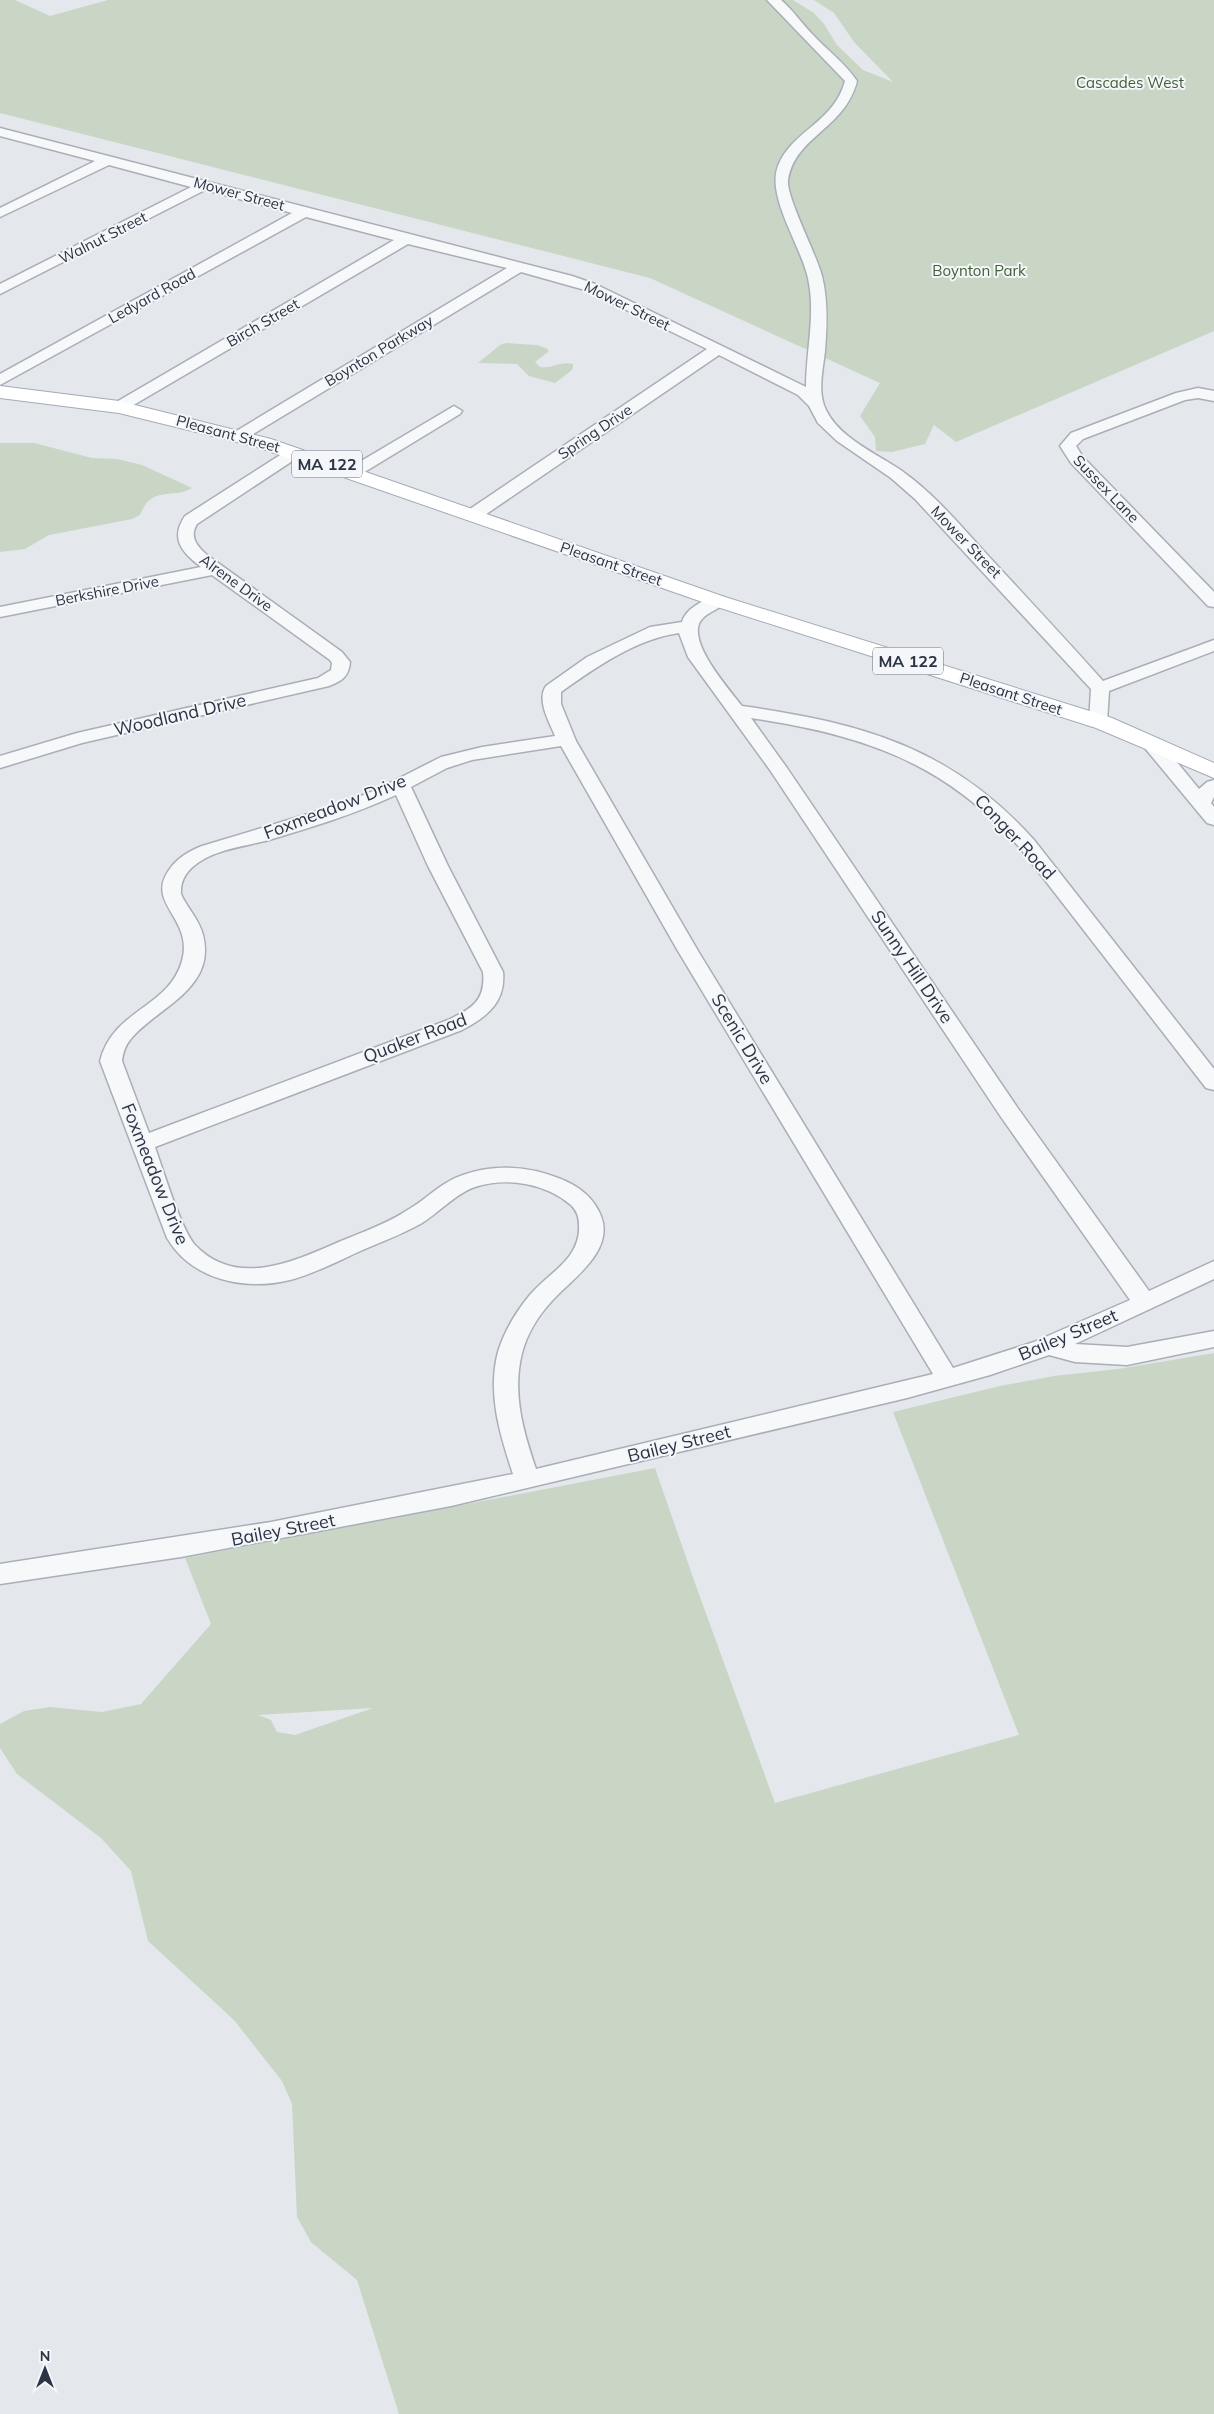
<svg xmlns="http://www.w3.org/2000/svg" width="1214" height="2414" viewBox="0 0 1214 2414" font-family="Mulish,sans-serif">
<rect width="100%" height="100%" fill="#e4e7ec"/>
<path fill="#c9d6c5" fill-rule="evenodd" d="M0 0H15L50 16 108 0H793L814 13 824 24 837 45 863 70 893 82 854 42 834 13 814 0H1214V331L956 442 934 425 925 444 892 452 876 451 875 437 860 416 880 383 650 278 0 113Z
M506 343 537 345 548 349V352L535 362 540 367C552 369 560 361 573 364V367L572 370 555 383 529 376 517 364 478 363 500 345Z
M0 443H34L92 458 117 459 142 465 192 488C172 500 152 484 140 515L132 519 49 535 25 549 0 552Z
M1214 1353V2414H399L357 2280 311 2242 297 2217 292 2104 282 2081 234 2020 148 1941 131 1871 101 1838 17 1774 0 1748V1724L24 1711 50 1707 102 1712 141 1704 211 1624 185 1558 655 1468 696 1586 775 1803 1019 1735 893 1412 1000 1386 1054 1376 1118 1369ZM373 1708 295 1735 277 1732 271 1720 258 1715Z"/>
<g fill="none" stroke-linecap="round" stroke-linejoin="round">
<g stroke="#a9aeb7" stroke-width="3">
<path id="minor" d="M767 0H781C793 10 802 24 813 35 828 51 845 63 857 81 845 129 795 136 788 180 786 197 816 253 822 276 828 300 827 326 825 351 823 370 817 392 826 410 840 439 878 454 902 471 937 496 964 530 993 561 1030 601 1067 641 1103 681L1214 640V651L1109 691 1107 722 1104 726H1092L1089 722 1091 689 915 499 891 478 837 441 818 423 809 406 798 395 719 355 479 519H467L465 515 467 511 707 349 585 290 521 272 245 439H233L231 436 233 433 507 268 408 244 125 410H113L111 407 113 404 394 240 306 217 0 385V374L292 213 205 190 0 294V284L191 187 109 165 0 217V208L95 161 0 136V128L572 276 595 284 806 387C806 350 816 315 808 278 801 246 766 196 778 166 792 130 834 123 845 81Z
M1198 388 1214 391V401L1198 398 1185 400 1083 439 1076 446 1083 457 1214 592V607L1208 606 1071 463 1060 446 1071 433 1176 393Z
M454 406 462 411 460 414 358 476H346L344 473 346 470Z
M294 448 300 450 302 453 300 456 197 524C189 537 197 546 207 555L342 652 350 662C349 676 342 681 329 686L82 743 0 768V756L77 733 318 678 331 670 332 663 330 660 212 575 0 617V607L201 567C181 552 170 538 185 516L288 450Z
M718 596 724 597 727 601C721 609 709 611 702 619 684 639 729 689 742 706 861 723 951 747 1034 840L1214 1069V1090L1206 1088 1020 848C945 762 861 734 751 718L787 768 1017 1107 1149 1291 1214 1261V1279L1075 1344 1127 1347 1214 1331V1347L1127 1365 1075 1362 1049 1355 990 1375 907 1398 451 1506 181 1557 0 1584V1564L271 1522 513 1474C500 1435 487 1393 498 1352 504 1332 516 1312 529 1296 548 1273 581 1259 579 1225 579 1217 577 1211 571 1205 547 1184 509 1177 478 1186 457 1192 441 1211 422 1223 401 1235 378 1243 356 1253 334 1263 313 1274 290 1280 244 1291 192 1280 167 1238L100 1061C113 1009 169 1008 182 961 194 918 145 904 169 870 177 858 189 851 202 846L338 805 376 790 441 757 482 747 555 736C550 723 536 700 546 686L587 657 650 627 682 622C686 608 705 599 718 596ZM679 633 688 657 770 770 1001 1117 1130 1300 1034 1342 953 1368 698 951 576 741 561 704V692C596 667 636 639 679 633ZM561 746 678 951 933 1374 536 1469C523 1431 512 1393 522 1353 527 1334 538 1316 551 1302 570 1280 615 1252 601 1216 593 1196 577 1185 558 1178 528 1166 494 1164 463 1175 441 1182 426 1200 406 1211 386 1224 363 1232 341 1241 295 1261 237 1289 195 1245 181 1229 163 1170 155 1147L462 1030C487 1017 506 1002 503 972L448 866 411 787 447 768 472 760ZM396 795 428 866 483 972C486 1001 471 1009 448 1020L149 1133 122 1061C123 1053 125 1046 130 1040 155 1008 217 990 203 935 199 919 187 908 181 894 180 880 187 870 199 862 219 849 246 846 269 840 312 827 355 814 396 795Z
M1151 737 1158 739 1199 789 1207 782 1214 780V797L1211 803 1214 807V825L1207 823 1144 747 1142 743 1144 739Z"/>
</g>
<g stroke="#a3abb8" stroke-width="2">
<path id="major" d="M0 386 119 401 271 439 725 597 1112 718 1214 763V778L1096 728 711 605 257 447 119 413 0 398Z"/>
</g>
<use href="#minor" fill="#f7f8fa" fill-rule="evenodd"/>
<use href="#major" fill="#fff" fill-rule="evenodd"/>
</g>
<g text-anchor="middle" stroke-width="4" stroke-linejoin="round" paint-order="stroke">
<g font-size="15" fill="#3f6138" stroke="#f4f6f9">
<text x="1130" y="88">Cascades West</text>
<text x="979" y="276">Boynton Park</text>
</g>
<g font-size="15" fill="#2b3445" stroke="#f4f6f9">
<text transform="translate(239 194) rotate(15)" y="5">Mower Street</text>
<text transform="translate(103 238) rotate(-27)" y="5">Walnut Street</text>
<text transform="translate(152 296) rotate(-29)" y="5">Ledyard Road</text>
<text transform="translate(627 306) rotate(26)" y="5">Mower Street</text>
<text transform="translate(263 323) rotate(-30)" y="5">Birch Street</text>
<text transform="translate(379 351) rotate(-31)" y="5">Boynton Parkway</text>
<text transform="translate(595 432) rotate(-34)" y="5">Spring Drive</text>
<text transform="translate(228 434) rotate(15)" y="5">Pleasant Street</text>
<text transform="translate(1106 489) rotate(46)" y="5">Sussex Lane</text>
<text transform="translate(966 542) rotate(46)" y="5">Mower Street</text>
<text transform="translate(611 564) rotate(19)" y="5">Pleasant Street</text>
<text transform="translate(236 583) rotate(36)" y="5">Alrene Drive</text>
<text transform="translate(107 591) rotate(-11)" y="5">Berkshire Drive</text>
<text transform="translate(1011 694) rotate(18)" y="5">Pleasant Street</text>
</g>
<g fill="#f4f6f9" stroke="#676e7b" stroke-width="1">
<rect x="292" y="450.5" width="70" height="27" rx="4"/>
<rect x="873" y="647.5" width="70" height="27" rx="4"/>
</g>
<g font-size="16" font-weight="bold" fill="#2b3445">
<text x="327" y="470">MA 122</text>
<text x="908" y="667">MA 122</text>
</g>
<g font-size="18" fill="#2b3445" stroke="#f4f6f9">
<text transform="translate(180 715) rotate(-13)" y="6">Woodland Drive</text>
<text transform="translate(335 807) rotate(-21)" y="6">Foxmeadow Drive</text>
<text transform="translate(1015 837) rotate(47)" y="6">Conger Road</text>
<text transform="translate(912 967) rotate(56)" y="6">Sunny Hill Drive</text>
<text transform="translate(415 1038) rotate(-21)" y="6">Quaker Road</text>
<text transform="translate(742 1039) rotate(59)" y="6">Scenic Drive</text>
<text transform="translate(155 1174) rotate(68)" y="6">Foxmeadow Drive</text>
<text transform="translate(1068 1335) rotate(-23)" y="6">Bailey Street</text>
<text transform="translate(679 1444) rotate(-14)" y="6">Bailey Street</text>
<text transform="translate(283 1530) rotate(-11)" y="6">Bailey Street</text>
</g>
</g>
<g transform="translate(45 2369)" stroke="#f4f6f9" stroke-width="4" paint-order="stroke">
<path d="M0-4L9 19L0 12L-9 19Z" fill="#2b3445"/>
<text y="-8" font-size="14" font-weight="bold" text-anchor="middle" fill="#2b3445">N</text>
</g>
</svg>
